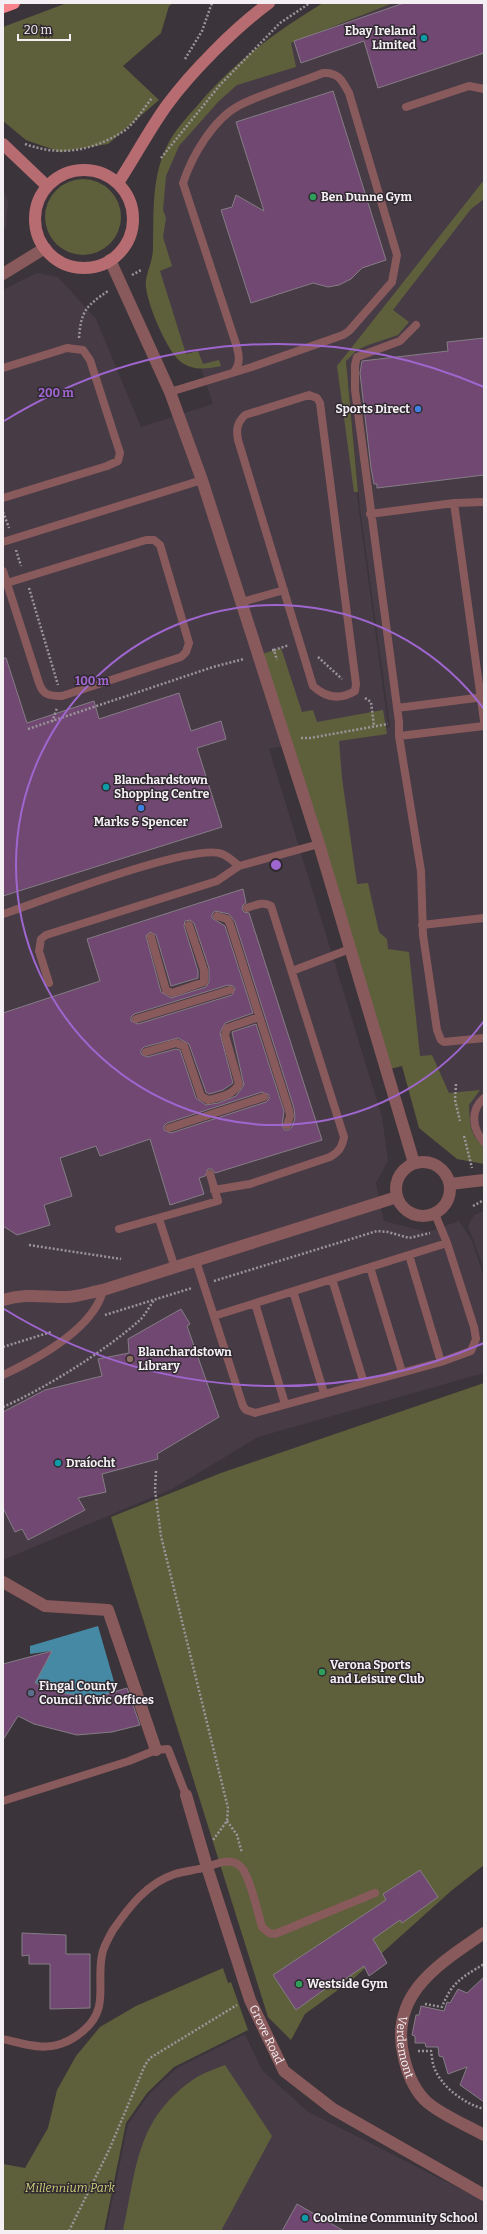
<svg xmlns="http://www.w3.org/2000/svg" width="487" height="2234" viewBox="0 0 487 2234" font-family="Bitter,serif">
<rect width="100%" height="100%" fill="#3b343a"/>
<path fill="#473b46" d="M376 3H484V1153L430 1125 308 743 390 727 360 508 346 361 342 363 359 511 388 725 269 749 382 1117 388 1161 376 1183 384 1221 427 1232 459 1221 472 1241 484 1277V1373L258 1437 172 1489 3 1560V290L37 273 58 277 96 319 141 427 213 404 201 368 181 359 148 281 156 236 155 202 178 146 235 83 287 39Z
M3 188 8 202 6 227 3 232Z
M484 1211V1269L468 1226 474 1215Z
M245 2034 262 2070 307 2111 484 2201V2231H106L128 2124 149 2094 177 2068Z"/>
<path fill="#5e603b" d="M67 3H173L169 6 161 33 123 66 159 100 108 144 60 152 26 140 3 121V27Z
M323 3H393L291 43 296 67 237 85 219 101 179 146 166 176 163 210 166 218 163 237 172 266 160 271 186 354 198 351 203 364 219 360 221 366C207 369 193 371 181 362 167 352 143 296 146 280 148 268 153 260 153 248 154 212 151 177 168 144 175 130 187 117 197 106 234 62 274 33 323 3Z
M45 217a38 38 0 1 1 76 0a38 38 0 1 1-76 0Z
M484 180V199L471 209 393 310 409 322 398 335 368 345 357 350 346 361 358 492H354L337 366Z
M281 648 302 712 313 710 317 722 383 710 387 734 339 741 342 778 357 884 368 883 379 932 387 939 388 949 409 952 420 1056 432 1055 449 1093 480 1090 469 1105C470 1122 469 1136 484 1146V1164L457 1159 419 1128 402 1066 386 1070 259 655Z
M484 1383V1865L451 1891 353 1979 305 2014 291 2040 268 2017 111 1517 221 1473Z
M223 1968 228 1983 231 1982 248 2030 174 2067 147 2093 126 2123 104 2231H3V2164L25 2168 48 2128 57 2090 76 2056 100 2027 136 2006Z
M225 2065 272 2136 221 2231H123C137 2167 136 2119 194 2079 203 2073 215 2069 225 2065Z"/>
<path fill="#4589a4" d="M98 1626 117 1692C88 1699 61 1697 35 1682L51 1651 30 1654V1646Z"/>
<path fill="#704871" stroke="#857d85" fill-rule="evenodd" d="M404 3H484V53L378 88 364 41 301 63 294 41Z
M333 91 386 260 362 268 351 279 339 285 328 287 313 283 251 303 221 210 232 207 236 195 264 211 236 122Z
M484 338V475L377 488V484H374L371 468 360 373 362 361 448 351 447 342Z
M3 658H6L27 723 94 701 99 719 179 693 191 731 221 721 226 739 197 748 222 827 3 896Z
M243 889 246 903 243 905 242 909 244 912 249 913 322 1140 215 1173 212 1169H208L205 1176 199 1178 204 1194 170 1205 150 1139 100 1156 96 1146 60 1158 72 1196 44 1205 50 1225 17 1235 3 1226V1013L100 981 87 939ZM215 911 229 914 235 922 294 1108 295 1118 292 1127 288 1130H285L282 1126 284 1111 256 1024 232 1032 244 1085 236 1096 218 1103 206 1105 196 1098 180 1050 176 1049 147 1057 141 1054V1050L144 1047 178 1038 189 1044 206 1092 209 1094 223 1090 233 1083 220 1033 225 1023 253 1013 225 926 212 918V914ZM190 920 194 923 209 968V982L206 987 171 998 161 992 146 936 150 932 156 935 171 986 198 978V971L184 926 185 921ZM228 985 233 986 235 989 232 995 138 1024 131 1021V1017L134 1014ZM262 1092 269 1095V1099L266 1102 171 1133 164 1130V1126L167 1123Z
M181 1309 190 1324 187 1326 219 1417 157 1454 158 1459 102 1474 106 1492 78 1498 85 1510 28 1540 22 1529 15 1532 3 1508V1412L45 1390 102 1376 98 1359 129 1353 128 1339Z
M52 1651 35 1683 61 1693 86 1697 101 1696 127 1688 140 1725 112 1732 77 1735 34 1724 18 1716 3 1740V1664Z
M420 1870 438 1897 402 1923 400 1920 373 1939 387 1963 369 1976 364 1966 338 1984 336 1981 296 2010 273 1975 386 1900 383 1894Z
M22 1933 66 1935V1954H90V2008L50 2009V1964H29V1955L22 1956Z
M484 1977V2102L460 2085 467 2067 448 2074 443 2057 439 2056 438 2047H426L425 2043H415V2036L412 2035 416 2015H419L421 2006 444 2011 447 2002 450 2003 458 1989 467 1993Z
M297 2204 344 2231H282Z"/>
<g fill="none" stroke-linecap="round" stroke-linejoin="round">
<path stroke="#9a9599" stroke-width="2.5" stroke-dasharray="2 2" stroke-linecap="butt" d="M185 59 202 31 212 3
M25 144C61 157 92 151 124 131 135 123 144 108 152 98
M161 158 220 85 280 23 310 3
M132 275 141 270
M79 338C81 311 86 306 108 291
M3 512 9 528
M16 550 21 566
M29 588 58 685
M272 650H274L277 660
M274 650 289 645
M318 657 342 679
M365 698 371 702 374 726
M52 722 57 708
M28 729 213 667 244 659
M301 738H310L388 724
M456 1084 455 1100 460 1121
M464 1136 472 1168
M473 1206 484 1200
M29 1245 121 1259
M214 1281 377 1231 388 1232 409 1238 430 1233
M105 1315 192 1288
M3 1347 51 1332
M3 1407C46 1388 105 1351 140 1320 145 1315 150 1306 154 1300
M156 1471 155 1490 161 1536 228 1808 227 1821 213 1840
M227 1821 237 1835 242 1853
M425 2004 442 2007C452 1982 461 1978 484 1964
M418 2051H431C432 2056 432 2062 434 2067 441 2087 465 2104 484 2109
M69 2231 109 2150 145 2065 150 2058 237 2005"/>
<path stroke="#895a5c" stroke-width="8" d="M406 107 469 86 484 89
M416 325 400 341 357 357 355 365V390L399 722V736L421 871 423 935 437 1030 441 1040 444 1042 484 1038
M3 368 67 348 83 350 90 360 120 453 118 461 107 466 3 498
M170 392 252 367 343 335 349 331 392 282 397 255 349 93C342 80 338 72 323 73 296 84 266 92 240 105 213 119 192 156 183 183L236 344C239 354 241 363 234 372
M309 395 317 398 320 403 356 684 355 691C340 700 326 698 313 686L238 440C236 429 237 423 245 415Z
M454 503 484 721
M370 514 454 503 484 502
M3 542 202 480
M3 571C15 608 27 646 39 683 43 695 49 696 62 696L181 657 186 652 189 643 160 545 154 540H146L7 583
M242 602 284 590
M397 708 484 697
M399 736 484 726
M3 914C39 902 194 842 222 854 228 856 234 862 239 866
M217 916 227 919 230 924 289 1110 290 1116 287 1125
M422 925 484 918
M151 937 166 990 172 993 204 982V970L189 925
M292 971 350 949
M49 983 39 951 41 939 46 935 217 881 239 866 319 844
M136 1019 230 990
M146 1052 176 1043 184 1046 201 1096 208 1100C220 1097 232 1096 239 1084L225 1035 227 1028 259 1017
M484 1098C470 1110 472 1129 484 1142
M169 1128 264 1097
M214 1190 250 1184 330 1157C339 1152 342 1147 344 1137L271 906C263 901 256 905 247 908
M159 1219 175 1268
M119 1229 218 1201 210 1174
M409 1255 441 1362
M196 1261 243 1406 246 1410 255 1413 441 1362 471 1351 476 1339 474 1327 447 1243 435 1214
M370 1267 402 1372
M332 1279 364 1383
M293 1291 324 1393
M255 1303 285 1404
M214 1316 447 1243
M3 1375C37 1359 94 1329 103 1290
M3 1801 129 1761 156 1750 168 1749 186 1795
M3 2039C34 2047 56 2054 83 2031 110 2009 96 1984 102 1955 103 1948 109 1937 113 1930 129 1907 147 1883 175 1874 185 1871 197 1870 207 1867 219 1863 231 1857 241 1867 250 1876 258 1914 262 1927L269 1933 275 1934 375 1893"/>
<g stroke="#895a5c" stroke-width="12">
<path d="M110 260 170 392 202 480 319 844 414 1163"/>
<path d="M3 274 45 248"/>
<circle cx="423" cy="1189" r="27"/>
<path d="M450 1184 484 1180"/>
<path d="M3 1300C25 1293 43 1297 66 1297 78 1297 91 1292 103 1290L397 1197"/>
<path d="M3 1582 45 1606 108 1610 156 1750"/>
<path id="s1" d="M186 1795 207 1867 250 2000 284 2071 333 2109 484 2195"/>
<path id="s2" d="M484 1933C439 1964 388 1994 404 2058 408 2075 415 2092 428 2103 444 2116 466 2125 484 2135"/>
</g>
<path stroke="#b66c71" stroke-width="12" d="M3 144 47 186
M35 219a49 49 0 1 1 98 0a49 49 0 1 1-98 0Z
M118 183C135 157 149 130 167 105 192 71 235 28 269 3"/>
<path stroke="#f8858e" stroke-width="12" d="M3 7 14 3"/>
</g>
<g fill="none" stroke="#9f66cf" stroke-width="2">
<path d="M484 1021A260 260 0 1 1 484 709"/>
<path d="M484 1343A521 521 0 0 1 4 1309M4 421A521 521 0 0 1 484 387"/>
</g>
<g fill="#0f9aa8" stroke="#302a30" stroke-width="1.5">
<circle cx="424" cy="38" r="4"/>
<circle cx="106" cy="787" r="4"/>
<circle cx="58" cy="1463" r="4"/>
<circle cx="305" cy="2218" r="4"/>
</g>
<g fill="#2e9e5b" stroke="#302a30" stroke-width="1.5">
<circle cx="313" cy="197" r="4"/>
<circle cx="322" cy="1672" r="4"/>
<circle cx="299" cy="1984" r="4"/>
</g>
<g fill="#3f7fe0" stroke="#302a30" stroke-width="1.5">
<circle cx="418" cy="409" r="4"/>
<circle cx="141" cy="808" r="4"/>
</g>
<circle fill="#8d6e63" stroke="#302a30" stroke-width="1.5" cx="130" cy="1359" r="4"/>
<circle fill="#5c6f8a" stroke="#302a30" stroke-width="1.5" cx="31" cy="1693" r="4"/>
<g text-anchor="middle" stroke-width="3" stroke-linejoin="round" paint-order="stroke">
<g font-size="12" font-weight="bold" fill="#f3eff3" stroke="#302a30" text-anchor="start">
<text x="416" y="35" text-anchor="end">Ebay Ireland<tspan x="416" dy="14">Limited</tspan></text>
<text x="321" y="201">Ben Dunne Gym</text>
<text x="410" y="413" text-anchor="end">Sports Direct</text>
<text x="114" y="784">Blanchardstown<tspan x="114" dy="14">Shopping Centre</tspan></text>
<text x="141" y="826" text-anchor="middle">Marks &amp; Spencer</text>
<text x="138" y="1356">Blanchardstown<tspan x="138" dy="14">Library</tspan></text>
<text x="66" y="1467">Draíocht</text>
<text x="330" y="1669">Verona Sports<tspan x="330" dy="14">and Leisure Club</tspan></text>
<text x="39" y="1690">Fingal County<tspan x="39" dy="14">Council Civic Offices</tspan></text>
<text x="307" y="1988">Westside Gym</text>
<text x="313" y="2222">Coolmine Community School</text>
</g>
<g font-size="12" fill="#f3eff3" stroke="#302a30">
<text dy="4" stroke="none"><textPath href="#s1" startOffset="253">Grove Road</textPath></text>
<text dy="4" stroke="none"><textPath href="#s2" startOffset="150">Verdemont</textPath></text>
</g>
<g font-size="12" font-style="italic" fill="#cace77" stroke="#302a30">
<text x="70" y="2192">Millennium Park</text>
</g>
</g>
<circle cx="276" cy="865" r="6" fill="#9f66cf" stroke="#302a30" stroke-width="2"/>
<g font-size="12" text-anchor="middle" font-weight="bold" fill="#9f66cf" stroke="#302a30" stroke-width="3" stroke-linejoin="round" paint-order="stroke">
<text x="56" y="397">200 m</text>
<text x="92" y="685">100 m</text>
</g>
<rect width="487" height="2234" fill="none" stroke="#f3eff3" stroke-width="8"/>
<path d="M18 34v6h52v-6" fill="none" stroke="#f3eff3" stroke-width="2"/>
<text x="24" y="34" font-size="12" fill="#f3eff3" stroke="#302a30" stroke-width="3" paint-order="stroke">20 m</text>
</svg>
